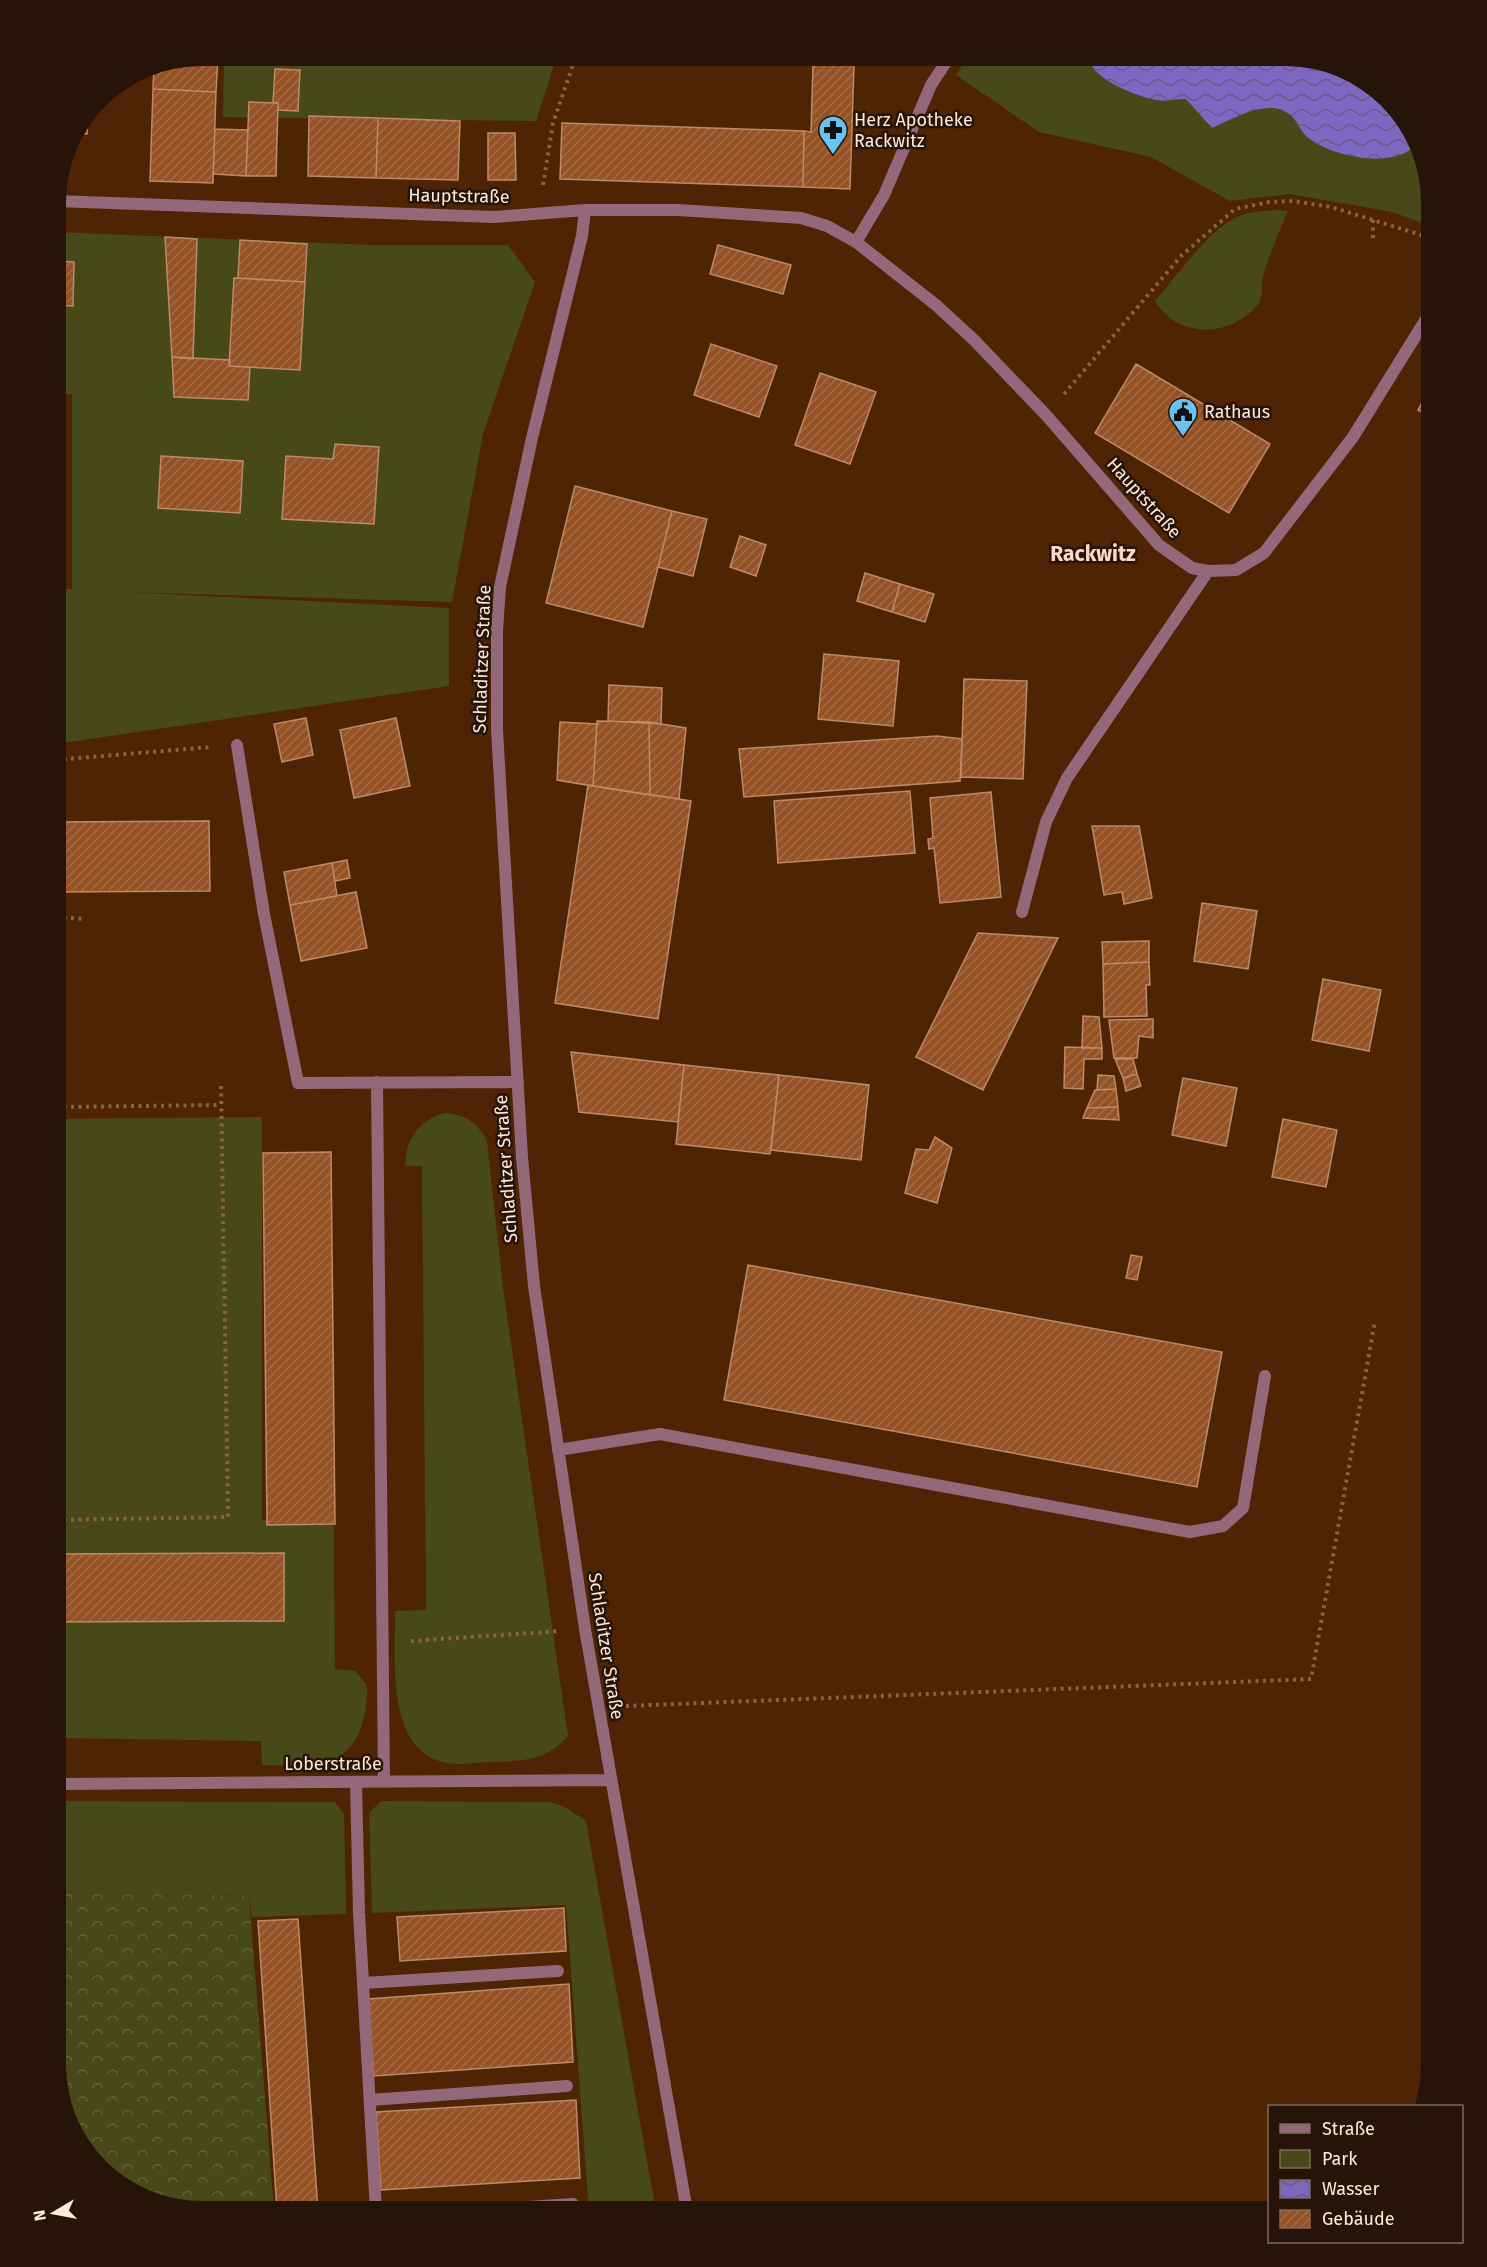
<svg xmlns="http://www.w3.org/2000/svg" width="1487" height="2267" viewBox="0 0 1487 2267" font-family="'Fira Sans',sans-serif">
<defs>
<pattern id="forest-crowns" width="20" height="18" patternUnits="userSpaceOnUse" patternTransform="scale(1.5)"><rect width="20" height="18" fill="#474919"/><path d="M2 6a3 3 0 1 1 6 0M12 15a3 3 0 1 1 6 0" fill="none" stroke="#63633a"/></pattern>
<pattern id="water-waves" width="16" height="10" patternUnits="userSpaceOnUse" patternTransform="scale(1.5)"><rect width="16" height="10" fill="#7c68c0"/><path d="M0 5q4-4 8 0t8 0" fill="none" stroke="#665987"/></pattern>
<pattern id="building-hatch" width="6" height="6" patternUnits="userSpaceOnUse" patternTransform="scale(1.5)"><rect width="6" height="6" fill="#955325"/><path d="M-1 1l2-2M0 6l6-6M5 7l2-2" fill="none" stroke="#a56c44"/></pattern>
</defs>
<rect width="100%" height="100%" fill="#4e2404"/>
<path fill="#474919" d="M224 56H557L536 121 223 117Z
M968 56H1295L1366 80 1412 129 1431 202V226L1392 212 1290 194 1230 201 1151 157 1039 132 956 75Z
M1278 210 1288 211C1279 231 1271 252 1264 272 1260 282 1265 294 1258 304 1232 338 1177 339 1155 301 1177 276 1207 231 1237 217 1250 211 1264 211 1278 210Z
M56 232 371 245H508L535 282 483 434 452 602 125 592 449 608V686L56 744V589H72V394H56Z
M444 1113C465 1114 478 1123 487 1141L503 1288 568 1736C547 1760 524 1761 493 1762 479 1762 461 1766 447 1763 384 1751 396 1657 395 1611L426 1610 422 1166H405C406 1138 418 1122 444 1113Z
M262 1117V1520L334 1525 335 1669 355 1671 367 1685C368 1716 359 1755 323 1764 305 1769 281 1765 262 1765L261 1741 56 1738V1119Z
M56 1801 335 1802 344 1814 346 1914 252 1917 249 1896 56 1892Z
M381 1801 550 1802 565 1807 586 1821 656 2211H589L566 1905 372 1913 369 1813Z"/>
<path fill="url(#forest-crowns)" d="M56 1892 249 1896 274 2211H192L128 2192 75 2138 56 2065Z"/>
<path fill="url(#water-waves)" d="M1087 56H1295L1366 80 1412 129 1416 144C1396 170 1333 157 1310 139 1298 131 1299 117 1282 110 1261 102 1230 120 1212 128L1186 99C1176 99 1166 102 1157 100 1137 97 1091 79 1087 56Z"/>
<path fill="url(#building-hatch)" stroke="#bc8a6b" stroke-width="1.5" d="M202 56H218L216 92 153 89 154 65Z
M813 64 854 65 850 189 803 187 804 131 811 132Z
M275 69 300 70 298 111 278 110V103H273Z
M153 89 216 92 213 183 150 181Z
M249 102 278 103 276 176H246Z
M88 114 87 134 75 133Z
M309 116 378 118 376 178 308 176Z
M378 118 460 121 458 180 376 178Z
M562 123 804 131 803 187 560 179Z
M215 129 248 130 246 176 213 174Z
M488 133H515L516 180H488Z
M165 237 197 239 193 359 172 357Z
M240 240 307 244 305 282 238 278Z
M718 245 791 265 783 294 710 274Z
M56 261 74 262 73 306 56 305Z
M234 278 305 282 300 370 229 366Z
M711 344 777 366 759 417 694 395Z
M172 357 230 360 229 366 250 367 248 400 174 397Z
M1136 364 1270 444 1229 513 1095 433Z
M820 373 876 392 850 464 795 445Z
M1431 386V417L1418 410Z
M335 444 379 447 374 524 282 519 286 456 333 459Z
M161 456 243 461 240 513 158 508Z
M575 486 672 511 643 627 546 603Z
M672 511 707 519 693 576 658 567Z
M740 536 766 545 756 576 730 567Z
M865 573 900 584 892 612 857 601Z
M900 584 934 594 925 622 892 612Z
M824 654 899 661 893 726 818 719Z
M964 679 1027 681 1023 779 961 777Z
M609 685 662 688 661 724 608 721Z
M306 718 313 755 282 762 274 724Z
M396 718 410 786 354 798 340 730Z
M597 721 649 722 650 795 593 786Z
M560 722 597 724 593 786 557 780Z
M649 722 686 728 679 799 650 795Z
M937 736 962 739 960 781 744 797 739 749Z
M588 785 691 801 658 1019 555 1003Z
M910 791 915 853 778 863 774 801Z
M991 792 1001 897 940 903 934 848 929 849 928 839 933 838 930 798Z
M209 821 210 891 56 892V822Z
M1092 826H1139L1152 898 1124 904 1122 892 1104 895Z
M347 860 350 878 335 881 332 863Z
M332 863 337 896 290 905 284 872Z
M356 892 367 948 301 961 290 905Z
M1202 903 1257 911 1248 969 1194 961Z
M978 933 1058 938 983 1090 916 1057Z
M1149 941V962L1103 964 1102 942Z
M1149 962 1150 985H1146L1147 1016 1104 1017 1103 964Z
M1323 979 1381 990 1369 1051 1312 1040Z
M1083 1016 1099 1017 1102 1048H1082Z
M1153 1019V1038L1139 1036 1137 1058H1114L1109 1020Z
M1065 1047 1102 1048V1059H1084L1083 1089 1064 1088Z
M571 1052 684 1065 678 1122 579 1112Z
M1115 1059H1133L1137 1074 1123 1078Z
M684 1065 779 1075 770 1154 676 1144Z
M1137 1074 1141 1086 1126 1091 1123 1078Z
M779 1075 869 1085 861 1160 771 1150Z
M1098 1075 1114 1076 1116 1089 1097 1090Z
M1183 1078 1237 1088 1226 1146 1172 1135Z
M1116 1089 1118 1107 1087 1108 1095 1090Z
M1118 1107 1119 1120 1083 1118 1087 1108Z
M1283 1119 1337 1130 1326 1187 1272 1177Z
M935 1137 952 1148 937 1203 905 1193 916 1149 929 1150Z
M331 1152 335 1524 267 1525 263 1153Z
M1131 1255 1142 1257 1137 1280 1126 1278Z
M748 1265 1222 1352 1197 1487 724 1400Z
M284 1553V1621L56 1622V1554Z
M564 1908 566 1951 400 1961 397 1917Z
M298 1919 318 2211H277L258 1921Z
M569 1984 573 2062 374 2076 368 1999Z
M576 2100 580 2178 381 2190 376 2112Z"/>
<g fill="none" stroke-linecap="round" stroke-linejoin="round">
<path stroke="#866248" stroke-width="4" stroke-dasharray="3 4.5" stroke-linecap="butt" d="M543 185 553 123 576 56
M1373 220V241
M1064 394 1181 256 1235 209 1269 202 1293 201 1331 207 1431 238
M56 760 210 747
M56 917 84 919
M56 1107 221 1105
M56 1520 228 1517 221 1084
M411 1641 559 1631
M626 1706 1311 1679 1375 1321"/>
<path stroke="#93687a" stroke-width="12" d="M1022 912 1046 822 1067 778 1208 571
M558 1450 660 1434 1190 1532 1223 1526 1243 1508 1265 1376
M356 1782 359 1913 376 2211
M364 1983 558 1971
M370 2100 567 2086
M465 2211 573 2204"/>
<path stroke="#93687a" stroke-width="12" d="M56 201 494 217 585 210H678L801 218 827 226 856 242 936 305 974 340 1046 415 1159 545 1192 568 1208 571 1236 570 1264 553 1353 437 1431 311
M585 210 582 236 532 438 500 587 497 631V730L522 1157 534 1286 585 1629 687 2211
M856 242 884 195 931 85 950 56
M237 745 264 914 298 1083 518 1082
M377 1082 384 1782
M56 1784 610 1780"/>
</g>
<defs>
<g id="pharmacy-pin" transform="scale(1.5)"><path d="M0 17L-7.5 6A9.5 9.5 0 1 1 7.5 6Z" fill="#69c3f1" stroke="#261408"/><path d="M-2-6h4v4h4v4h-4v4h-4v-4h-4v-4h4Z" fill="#111"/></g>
<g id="civic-pin" transform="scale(1.5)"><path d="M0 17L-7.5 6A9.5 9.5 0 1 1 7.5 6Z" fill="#69c3f1" stroke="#261408"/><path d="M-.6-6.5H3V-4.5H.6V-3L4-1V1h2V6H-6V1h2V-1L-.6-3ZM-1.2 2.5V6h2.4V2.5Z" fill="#111"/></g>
</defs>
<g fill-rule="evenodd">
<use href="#pharmacy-pin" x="833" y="130"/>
<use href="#civic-pin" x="1183" y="412"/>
</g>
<g text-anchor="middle" stroke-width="5" stroke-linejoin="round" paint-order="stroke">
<g font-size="18" fill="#ffe9dc" stroke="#261408" text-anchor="start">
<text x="854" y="126">Herz Apotheke<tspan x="854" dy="21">Rackwitz</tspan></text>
<text x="1204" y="418">Rathaus</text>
</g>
<g font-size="18" fill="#ffe9dc" stroke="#261408">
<text transform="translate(459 196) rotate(1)" y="6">Hauptstraße</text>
<text transform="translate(1144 498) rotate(48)" y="6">Hauptstraße</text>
<text transform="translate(482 659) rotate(-88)" y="6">Schladitzer Straße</text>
<text transform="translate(506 1169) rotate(-94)" y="6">Schladitzer Straße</text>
<text transform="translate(606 1646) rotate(81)" y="6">Schladitzer Straße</text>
<text x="333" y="1770">Loberstraße</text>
</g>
<g font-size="21" font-weight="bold" fill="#fad9c6" stroke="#261408">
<text x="1093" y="561">Rackwitz</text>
</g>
</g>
<path d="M0 0H1487V2267H0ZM202 66H1285A136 136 0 0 1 1421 202V2065A136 136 0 0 1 1285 2201H202A136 136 0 0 1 66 2065V202A136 136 0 0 1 202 66Z" fill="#261408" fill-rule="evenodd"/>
<rect x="1268" y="2105" width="195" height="138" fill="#261408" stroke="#7d695d" stroke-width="1.5"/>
<rect x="1280" y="2124" width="30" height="9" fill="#93687a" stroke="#7d695d" stroke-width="1.5"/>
<text x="1322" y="2135" font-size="18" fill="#ffe9dc">Straße</text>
<rect x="1280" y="2150" width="30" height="18" fill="#474919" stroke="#7d695d" stroke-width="1.5"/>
<text x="1322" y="2165" font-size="18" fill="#ffe9dc">Park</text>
<rect x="1280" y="2180" width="30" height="18" fill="url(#water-waves)" stroke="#7d695d" stroke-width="1.5"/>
<text x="1322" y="2195" font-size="18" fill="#ffe9dc">Wasser</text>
<rect x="1280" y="2210" width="30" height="18" fill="url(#building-hatch)" stroke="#7d695d" stroke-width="1.5"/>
<text x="1322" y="2225" font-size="18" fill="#ffe9dc">Gebäude</text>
<g transform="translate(54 2213) rotate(260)" stroke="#261408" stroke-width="4.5" paint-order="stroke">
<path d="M0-4.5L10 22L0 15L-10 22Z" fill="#ffe9dc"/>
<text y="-9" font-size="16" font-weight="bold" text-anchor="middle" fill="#ffe9dc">N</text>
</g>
</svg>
